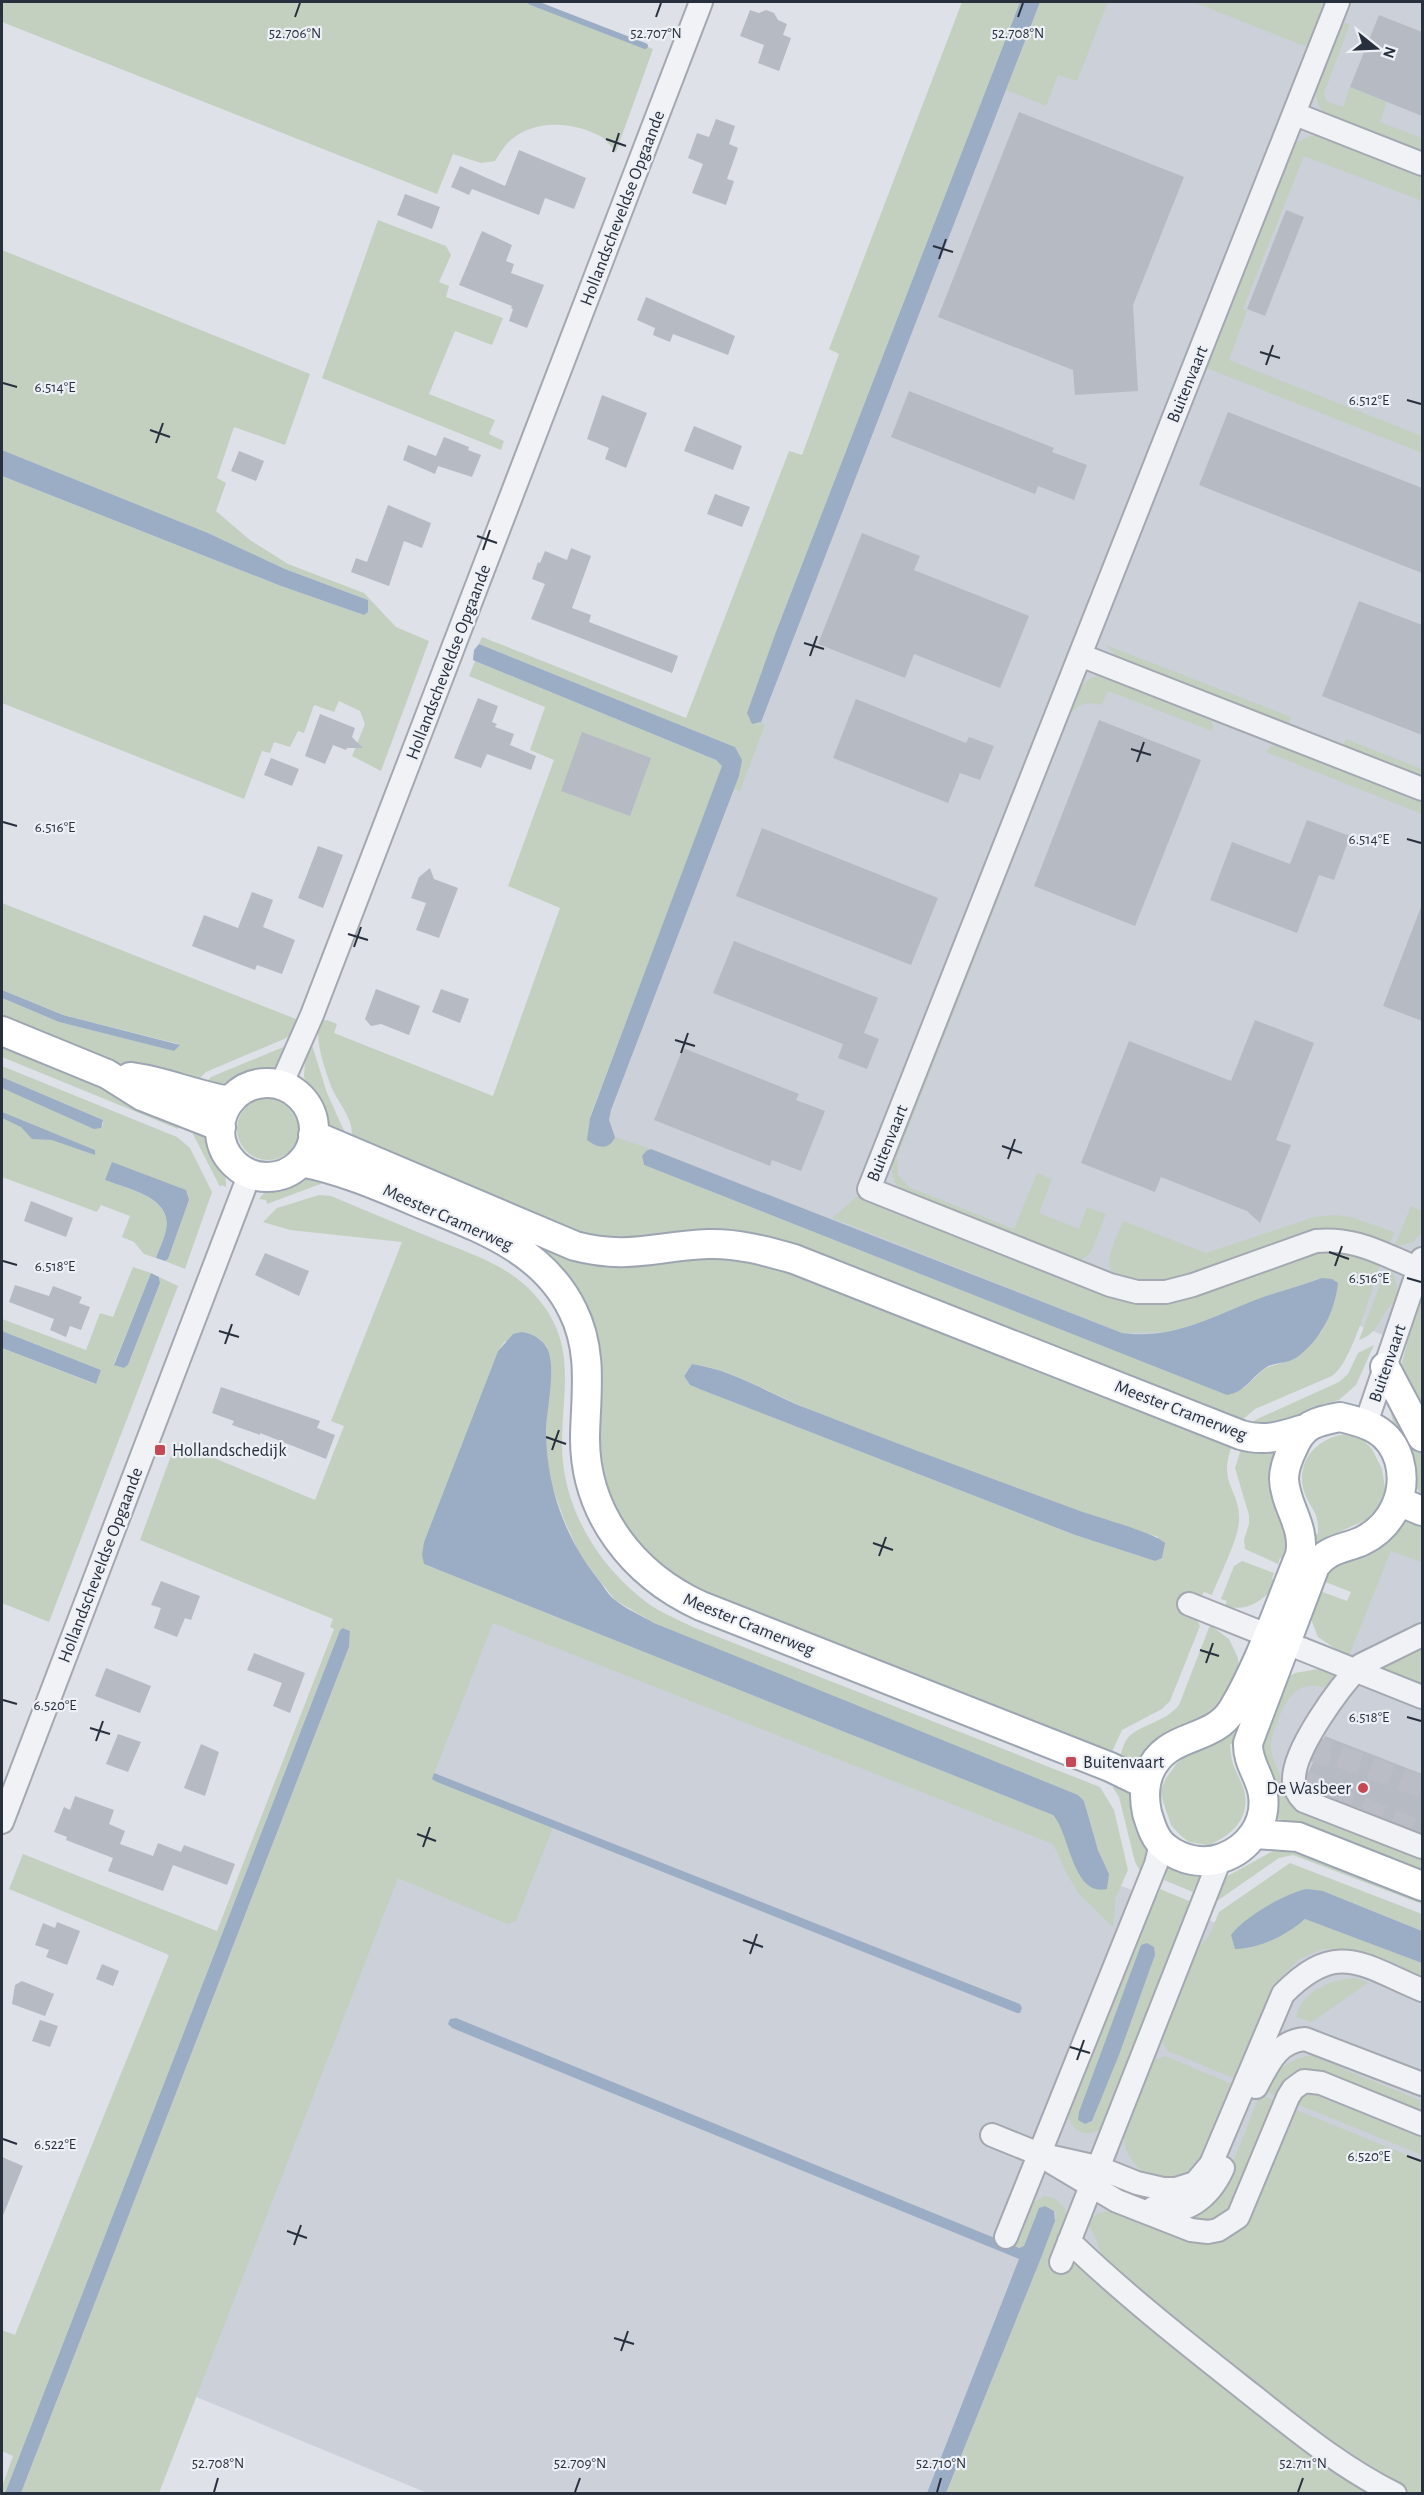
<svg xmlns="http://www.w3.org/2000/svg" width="1424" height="2495" viewBox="0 0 1424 2495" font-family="'Alegreya Sans',sans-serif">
<rect width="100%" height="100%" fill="#dee1e7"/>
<path fill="#ccd0d9" d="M1029 2H1422V1350L1316 1309 1230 1383 594 1137Z
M1409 1535 1422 1541V1866L1280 1809 1266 1727 1294 1681 1322 1680 1375 1556Z
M444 1555 1066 1804 1093 1875 1250 1936 1422 1946V2493H427L69 2344Z"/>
<path fill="#c3d0c0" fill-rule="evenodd" d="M2 2H533L653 49 616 152C611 147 606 139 600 136 573 122 537 119 512 139 505 144 500 154 495 161L481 163 453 154 437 194 2 22Z
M962 2H1020L777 629 757 725 761 722 765 725 740 791 734 789 739 776 735 747 479 644 482 637 686 718 789 451 802 455 839 354 829 349Z
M1040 2H1108L1077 81 1058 75 1046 106 1006 90Z
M1193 2H1328L1311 43 1304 46Z
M1345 23 1350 24 1324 93 1326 101 1343 107 1350 87 1387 102 1380 122 1422 138V154L1326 115C1302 92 1327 55 1337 29Z
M1309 136H1323L1422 175V201L1304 156 1243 309 1247 311 1229 360 1422 436V453L1204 367 1289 153 1295 143Z
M378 220 446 246 451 255 439 282 449 286 446 297 503 318 492 345 455 331 429 394 495 420 489 434 504 441 501 450 322 378Z
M2 250 310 374 285 445 234 427 217 478 226 483 216 511 250 540 288 564 364 593 396 627 429 641 381 771 352 756 365 724 360 711 339 701 334 712 314 705 304 733 298 731 290 747 274 742 270 753 262 751 244 799 2 703V476L281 586 364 615 368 600 285 569 208 533 2 450Z
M1106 645 1291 717 1288 725 1117 658Z
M475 661 716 760 723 766 590 1117 612 1144 615 1137 651 1149 646 1151 642 1156 644 1165 1035 1319 1244 1388 1265 1368 1295 1359 1322 1331 1331 1311 1337 1291 1322 1278C1284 1291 1248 1304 1211 1319 1198 1324 1183 1326 1172 1332L1122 1333 832 1218 858 1196 1112 1296 1141 1303 1165 1302 1314 1252 1339 1249 1381 1263C1372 1287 1352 1364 1332 1376L1255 1409 1241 1421 796 1253 601 1244 351 1138C356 1121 337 1102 331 1086 324 1066 315 1042 319 1021L327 1020 337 1024 334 1033 493 1096 560 908 508 886 554 760 530 750 545 707 469 676Z
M1102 675 1208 715 1213 726 1212 731 1108 691 1101 705C1084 700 1076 706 1066 719 1073 700 1078 678 1102 675Z
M1346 739 1422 769V779L1347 749 1343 746Z
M1274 742 1422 799V814L1266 752Z
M998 891 1001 892 897 1157 898 1175 909 1187 1014 1229 1037 1173 1052 1179 1039 1213 1079 1229 1087 1207 1106 1214 1091 1252 1080 1261 908 1196C895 1186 890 1177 892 1161Z
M2 903 301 1021 291 1035 284 1039 206 1072 192 1086 81 1052 2 1020V998L59 1022 174 1051 178 1044 63 1015 2 990Z
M293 1043 279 1066 270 1071 250 1077 225 1089 205 1083 211 1077Z
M2 1045 180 1120 178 1129 2 1057Z
M310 1045H312L327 1093 346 1135 328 1128 304 1077 305 1062Z
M2 1066 177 1137 190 1148 212 1192 185 1269 165 1261 168 1259 189 1200 105 1180C128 1189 173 1197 166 1231 164 1240 159 1249 156 1258L144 1254 134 1242 122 1237 130 1216 101 1205 97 1212 2 1177V1088L103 1125V1120L2 1077Z
M237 1129a31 31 0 1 1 62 0a31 31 0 1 1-62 0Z
M205 1131C217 1146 227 1167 226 1187L221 1185 220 1187 192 1132Z
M323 1174 320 1182 323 1183 267 1204 266 1200 259 1199C273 1180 301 1176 323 1174Z
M319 1195 331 1196C364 1210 398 1224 432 1238 468 1253 507 1264 534 1294 577 1341 563 1385 562 1441 561 1503 594 1560 641 1598 656 1611 675 1618 693 1627L1100 1787 1114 1810 1128 1870 1116 1897 1113 1927 1078 1893 1067 1874 1053 1844 493 1623 432 1779 553 1828 516 1921 507 1924 398 1878 159 2493H21L349 1647 350 1631 343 1628 340 1630 5 2493H2V2487L13 2456 2 2451V2330L15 2335 169 1955 9 1889 23 1854 217 1931 334 1629 330 1627 333 1619 140 1540 176 1442 315 1500 344 1426 331 1421 402 1242 290 1230 263 1222 277 1208ZM531 1334 540 1339 547 1347 546 1448 551 1484 565 1522 581 1557 615 1600 654 1623 1084 1801 1098 1850 1109 1874 1053 1815 424 1564V1542L498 1351 504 1342Z
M1411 1206 1422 1211V1232L1414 1242 1394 1247Z
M1334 1215 1351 1217 1394 1232 1389 1246 1354 1233 1148 1286 1113 1274C1103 1259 1117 1237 1123 1221L1206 1253 1314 1217Z
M528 1235 755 1256 1232 1446C1217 1484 1241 1490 1239 1521 1238 1540 1219 1577 1212 1595L1204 1592 1201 1597 1191 1594 1183 1614 1197 1620 1200 1626 1170 1701 1162 1709 1122 1730 1111 1754 704 1599 627 1542 595 1465 596 1379ZM692 1364C735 1370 774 1396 815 1412 928 1455 1042 1502 1158 1537L1155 1561 1075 1535 690 1385 684 1375Z
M1387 1266C1397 1277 1399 1287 1396 1301 1379 1313 1381 1333 1359 1340Z
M133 1267 151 1273 114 1364 124 1368 128 1365 160 1283 159 1277 178 1286 49 1622 2 1603V1348L95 1384 101 1370 2 1331V1319L86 1350 100 1313 113 1317Z
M1422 1299V1423L1400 1369 1418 1304Z
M1374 1345 1356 1385 1339 1400 1309 1408 1277 1428 1251 1425 1255 1420 1339 1382 1348 1374 1358 1353Z
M1389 1405 1422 1451V1496C1413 1485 1392 1422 1389 1405Z
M1348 1434 1363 1440 1372 1449 1382 1469 1386 1494 1379 1507 1366 1520 1332 1535 1325 1541 1315 1556V1534H1318C1319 1512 1312 1511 1305 1494 1293 1462 1318 1436 1348 1434Z
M1284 1443 1292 1523 1286 1560 1280 1558 1278 1564 1245 1549 1244 1540 1249 1524V1515L1235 1468 1241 1449Z
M1404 1516 1422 1524 1421 1562 1391 1551 1349 1656 1345 1655 1318 1637 1309 1614 1320 1591 1347 1601 1351 1592 1323 1581 1320 1574Z
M1242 1561 1274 1573 1272 1579 1278 1581C1266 1599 1248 1613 1225 1606L1227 1601 1221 1599 1234 1566Z
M1210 1625 1229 1639 1238 1658 1239 1672 1228 1707 1140 1772 1120 1757C1122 1752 1123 1744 1127 1739 1137 1725 1165 1723 1179 1705Z
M1422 1645V1684L1384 1668V1665Z
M1318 1669 1335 1674 1325 1688C1298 1679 1287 1698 1278 1720 1275 1729 1271 1737 1271 1747 1272 1765 1286 1779 1286 1800L1422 1854V1873L1291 1821 1269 1818 1256 1735 1283 1680 1295 1673Z
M1235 1727 1233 1744H1230C1231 1768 1238 1771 1244 1790 1251 1815 1234 1834 1213 1843L1212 1846 1189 1842 1180 1835 1171 1825 1160 1792 1166 1778 1177 1763 1186 1756 1219 1743Z
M1118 1778 1130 1792 1136 1818 1147 1849 1148 1868 1142 1865 1140 1871 1135 1862 1119 1797 1113 1788Z
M1289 1847 1422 1897V1904L1293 1855 1279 1858 1217 1901 1219 1895 1214 1893 1224 1878 1271 1852Z
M1290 1863 1422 1914V1931L1323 1891 1302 1922 1305 1919 1312 1920 1422 1963V1977L1349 1949H1323L1300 1959 1283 1975 1276 1987 1238 2080 1168 2051 1161 2040 1194 1953 1210 1934 1219 1912Z
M1168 1865 1186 1874 1202 1878 1200 1888 1195 1886 1193 1892 1164 1880 1166 1875 1161 1873 1165 1866Z
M1160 1889 1189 1901 1188 1906 1193 1908 1102 2128C1086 2139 1071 2131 1067 2113L1152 1892 1158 1895Z
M1355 1978 1369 1982 1312 2022 1296 2017C1302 1990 1331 1980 1355 1978Z
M1314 2055 1343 2061 1341 2068 1422 2101V2117L1324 2077 1283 2099 1262 2090C1277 2071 1288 2058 1314 2055Z
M1165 2056 1237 2086C1221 2125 1206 2196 1150 2175 1133 2168 1125 2152 1123 2135L1153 2060Z
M1304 2088 1422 2129V2155L1292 2102Z
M1260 2094 1281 2103 1268 2135 1222 2223 1184 2219 1228 2175Z
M1289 2107 1422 2161V2493H1411L1358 2469 1106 2265C1098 2252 1097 2232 1086 2224L1098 2213 1118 2210 1214 2236Z
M1044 2196 1054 2198 1065 2208 1070 2259 1341 2476 1359 2489 1371 2493 946 2494 1041 2258 1055 2221 1056 2213 1039 2208 1024 2246 1019 2248 1001 2240 1029 2205Z"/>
<path fill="#9badc5" d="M1020 2H1040L761 722 752 724 747 713 777 629Z
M2 450 208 533 285 569 368 600V612L364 615 281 586 2 476Z
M479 644 735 747 742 760 739 776 611 1110 609 1120 615 1137C609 1151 598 1148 587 1140L590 1118 722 766 716 760 475 661 473 660 474 650Z
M2 990 63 1015 180 1045 174 1051 59 1022 2 998Z
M2 1077 103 1120 101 1128 94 1129 2 1088Z
M2 1112 95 1150V1155L52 1140 32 1139 21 1127 2 1118Z
M651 1149 1122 1333C1171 1340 1210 1318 1255 1300 1277 1292 1300 1286 1322 1278L1332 1279 1338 1283C1335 1312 1320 1341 1296 1358 1287 1364 1274 1362 1265 1368 1251 1378 1245 1392 1227 1395L644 1165 642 1156 646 1151Z
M112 1162 186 1190 189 1200 168 1259 165 1261 156 1258C159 1249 164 1240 166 1230 173 1197 128 1189 105 1180Z
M151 1273 159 1277 160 1283 128 1365 124 1368 114 1365Z
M2 1331 101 1370 96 1384 2 1348Z
M522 1332C534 1334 545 1340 549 1353 555 1374 547 1407 546 1430 546 1484 564 1537 598 1579 603 1585 608 1595 615 1600 626 1609 642 1616 654 1623L1078 1795 1084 1801 1098 1850 1109 1874 1107 1889C1072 1897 1070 1833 1053 1815L424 1564 422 1555 424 1542 498 1351 513 1334Z
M692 1364C734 1370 771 1395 811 1410 900 1445 990 1478 1080 1511 1099 1518 1153 1532 1165 1543L1162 1558 1155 1561 1075 1535 702 1390 690 1385 684 1376Z
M343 1628 350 1631 349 1647 21 2493H5L340 1630Z
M434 1773 1020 2004 1022 2008 1020 2013H1017L437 1782 432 1779Z
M1307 1889 1323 1891 1422 1931V1963L1305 1919C1287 1935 1259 1949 1235 1949L1231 1935C1243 1918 1285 1893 1307 1889Z
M1147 1943 1154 1947 1155 1955 1119 2055 1092 2121 1085 2124 1078 2120 1079 2112 1141 1945Z
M456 2018 1019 2248 1024 2246 1039 2208 1045 2206 1054 2211 1055 2221 1041 2258 946 2493H927L1019 2259 452 2028 448 2024 450 2019Z"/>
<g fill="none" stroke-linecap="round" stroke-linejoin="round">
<path stroke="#9badc5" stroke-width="6" d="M531 2 645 46"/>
</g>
<path fill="#b6bac3" d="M750 10 759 13 766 10 774 13 778 20 787 24 783 35 791 38 779 71 758 63 764 45 740 36Z
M1379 15 1422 32V116L1350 87Z
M1019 112 1184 177 1133 305 1138 391 1075 395 1073 370 938 317Z
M716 119 735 126 729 144 738 148 727 179 734 181 726 205 692 193 703 164 688 158 697 133 709 137Z
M519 150 586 178 574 209 545 198 539 215 472 189 469 195 451 187 460 166 505 186Z
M405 194 440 207 432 229 397 215Z
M1286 210 1304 217 1265 316 1247 309Z
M482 231 512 245 506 261 514 264 511 273 544 285 527 328 509 321 513 309 511 308 512 306 459 285Z
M646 297 735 336 728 355 673 334 670 342 653 335 655 328 637 320Z
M909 391 1054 448 1052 452 1087 465 1074 500 1038 486 1035 494 891 437Z
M602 395 647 413 626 468 605 459 609 448 587 439Z
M1228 412 1422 488V573L1199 485Z
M694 426 742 446 733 470 684 451Z
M444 437 469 447 468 450 481 455 472 477 438 466 435 474 403 460 408 445 436 456Z
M239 451 264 461 256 481 231 471Z
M715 494 750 507 742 527 707 514Z
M388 505 431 523 422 548 404 541 389 586 351 572 356 558 367 562Z
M862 533 920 556 914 570 1029 616 1000 688 914 654 905 678 818 644Z
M571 548 591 556 572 608 591 615 589 622 678 656 672 673 531 619 545 584 532 579 538 562 540 563 545 551 567 560Z
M1359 601 1422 625V735L1322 696Z
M478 698 498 706 492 722 497 724 495 727 514 734 510 745 536 756 531 770 487 754 481 768 454 758Z
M856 699 966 743 969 737 994 746 980 780 960 773 948 803 833 758Z
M320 714 355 728 352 737 363 748H347L346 750 333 745 325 764 305 756Z
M1099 720 1201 760 1135 926 1034 886Z
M582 732 651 758 630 816 561 791Z
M271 758 299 769 292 786 264 775Z
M1307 820 1350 836 1334 880 1319 875 1297 933 1210 900 1232 842 1290 864Z
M762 828 938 898 911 965 736 896Z
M318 846 343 855 323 908 298 898Z
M430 868 434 879 458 888 439 938 416 930 426 903 411 898 419 877Z
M252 892 273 900 263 927 295 940 282 974 257 965 255 970 192 946 204 915 238 928Z
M1421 907H1422V1021L1383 1006Z
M734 941 878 998 864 1033 879 1039 867 1069 838 1058 843 1044 713 993Z
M376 989 420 1006 409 1035 381 1024 371 1026 365 1019Z
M441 989 469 999 460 1023 432 1012Z
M1255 1020 1314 1043 1276 1140 1291 1145 1260 1223 1247 1211 1161 1177 1155 1192 1081 1163 1129 1041 1231 1081Z
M683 1048 799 1094 796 1100 825 1111 801 1171 772 1160 770 1166 654 1120Z
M31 1201 73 1218 66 1237 24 1221Z
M265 1253 309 1271 299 1296 255 1275Z
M15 1285 49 1296 53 1286 82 1297 79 1303 90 1307 81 1330 70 1326 66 1337 50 1330 54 1319 9 1302Z
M221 1387 320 1421 317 1428 335 1435 326 1459 260 1433V1435L232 1425 234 1421 212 1413Z
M161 1581 200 1596 191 1620 185 1618 177 1637 154 1628 161 1608 151 1605Z
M254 1653 305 1673 290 1713 273 1706 282 1683 247 1670Z
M106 1668 151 1686 140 1713 95 1696Z
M118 1734 141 1742 128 1772 106 1764Z
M1325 1736 1422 1774V1833L1312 1790 1308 1782 1309 1771Z
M201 1744 219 1752 205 1796 184 1788Z
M75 1796 114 1810 109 1824 125 1831 120 1844 153 1856 158 1843 181 1852 184 1845 235 1864 227 1885 173 1865 163 1891 108 1871 113 1858 66 1840 67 1837 54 1832 64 1807 70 1810Z
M57 1922 80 1931 67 1965 46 1957 49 1950 35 1945 43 1923 55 1928Z
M102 1964 119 1971 113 1986 96 1979Z
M22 1981 54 1994 45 2016 12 2004 15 1985Z
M40 2020 58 2026 50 2047 32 2041Z
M2 2157 23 2166 2 2218Z"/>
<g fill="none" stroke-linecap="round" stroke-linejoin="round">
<path stroke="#babdc5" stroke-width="22" stroke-dasharray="22 11" stroke-linecap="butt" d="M1422 1787 1322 1750 1311 1780 1314 1786 1322 1792 1422 1832"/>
<g stroke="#a4a8b1" stroke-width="26">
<path id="minor" d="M1338 2 869 1189 1110 1285 1137 1292H1166L1193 1285 1316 1241C1358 1237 1385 1256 1422 1270
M1295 114 1422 164
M1080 655 1422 789
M281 1085 312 1015 701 2
M1366 1423 1422 1259
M1189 1604 1422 1697
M1422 1635 1361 1665C1340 1686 1292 1751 1294 1781 1294 1789 1298 1795 1304 1801L1422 1847
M2 1822 250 1173
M1256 2087C1268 2065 1277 2041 1305 2039L1422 2084
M992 2135 1039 2154 1097 2167 1137 2183 1163 2189H1176L1195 2183 1211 2164 1283 1994C1337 1939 1362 1965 1422 1990
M1053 2163 1117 2201 1191 2230 1208 2232 1218 2230 1238 2217 1288 2097 1293 2089 1304 2081 1321 2083 1422 2124
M1153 2208C1185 2218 1210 2197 1223 2168
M1006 2237 1156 1864 1161 1844
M1069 2241C1126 2296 1190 2346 1252 2395 1299 2432 1341 2467 1395 2494
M1061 2262 1220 1859"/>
</g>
<g stroke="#9ea5b2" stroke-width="32">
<path id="major" d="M2 1031 107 1074 142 1096 221 1127
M130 1077C164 1081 196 1096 230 1101
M220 1130a47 47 0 1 1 94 0a47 47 0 1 1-94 0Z
M313 1135 575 1246C628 1260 657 1246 708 1244 737 1243 766 1251 794 1259L1241 1435C1264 1442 1282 1436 1304 1429
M301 1162C342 1170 379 1186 417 1202 477 1227 543 1248 573 1311 593 1351 586 1393 585 1436 584 1513 633 1575 701 1606L1110 1767 1145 1784
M1385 1367 1422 1437
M1340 1417C1367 1423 1390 1430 1399 1460 1408 1492 1393 1526 1362 1541 1344 1549 1328 1548 1315 1566L1248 1743C1247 1763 1261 1777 1263 1795 1267 1824 1248 1849 1222 1858 1204 1865 1181 1860 1166 1848 1155 1840 1151 1826 1147 1813 1144 1799 1144 1786 1149 1773 1166 1731 1212 1744 1233 1709 1261 1662 1279 1606 1300 1555 1306 1527 1285 1506 1284 1479 1284 1468 1288 1458 1293 1448 1303 1424 1315 1422 1340 1417Z
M1398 1501 1422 1511
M1255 1834 1298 1837 1422 1886"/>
</g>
<use href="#minor" stroke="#f1f2f5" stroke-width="22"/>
<use href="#major" stroke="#fff" stroke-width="28"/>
</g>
<path fill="none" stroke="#282f3d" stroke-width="2" d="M295 17 300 3M656 17 661 3M1018 17 1023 3M606 139 626 146M613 152 619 133M933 246 953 252M939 259 946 239M1260 352 1280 358M1266 365 1273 345M3 383 17 387M1407 400 1421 404M150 430 170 437M156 443 163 423M477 536 497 543M483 550 490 530M804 643 824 649M810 656 817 636M1131 749 1151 755M1137 762 1144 742M3 822 17 826M1407 839 1421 843M348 934 368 940M354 947 361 927M675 1040 695 1046M681 1053 688 1033M1002 1146 1022 1153M1008 1159 1015 1139M1329 1252 1349 1259M3 1261 17 1265M1335 1266 1342 1246M1407 1278 1421 1282M219 1331 239 1337M225 1344 232 1324M546 1437 566 1444M552 1450 559 1430M873 1543 893 1550M879 1556 886 1537M1200 1650 1219 1656M1206 1663 1213 1643M3 1700 17 1704M1407 1717 1421 1721M90 1728 110 1734M96 1741 103 1721M417 1834 436 1841M423 1847 430 1827M743 1940 763 1947M750 1954 757 1934M1070 2047 1090 2053M1077 2060 1084 2040M3 2139 17 2144M1407 2156 1421 2161M287 2231 307 2238M294 2245 301 2225M614 2338 634 2344M621 2351 628 2331M214 2492 218 2478M575 2492 580 2478M937 2492 941 2478M1298 2492 1303 2478"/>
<g fill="#c54955" stroke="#edf0f5" stroke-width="2">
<rect x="154" y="1444" width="12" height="12" rx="3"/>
<rect x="1065" y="1756" width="12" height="12" rx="3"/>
<circle cx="1363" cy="1788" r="6"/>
</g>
<g text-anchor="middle" stroke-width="4.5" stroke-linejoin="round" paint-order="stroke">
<g font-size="18" fill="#282f3d" stroke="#edf0f5">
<text transform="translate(622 208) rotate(-69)" y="6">Hollandscheveldse Opgaande</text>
<text transform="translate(1187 384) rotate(-68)" y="6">Buitenvaart</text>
<text transform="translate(448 662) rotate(-69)" y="6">Hollandscheveldse Opgaande</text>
<text transform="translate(887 1143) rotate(-68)" y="6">Buitenvaart</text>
<text transform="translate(448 1217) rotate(24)" y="6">Meester Cramerweg</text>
<text transform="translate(1387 1363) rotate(-71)" y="6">Buitenvaart</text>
<text transform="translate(1181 1410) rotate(21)" y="6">Meester Cramerweg</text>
<text transform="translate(100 1565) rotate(-69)" y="6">Hollandscheveldse Opgaande</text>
<text transform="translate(749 1624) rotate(22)" y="6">Meester Cramerweg</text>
</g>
<g font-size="18" fill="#282f3d" stroke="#edf0f5" text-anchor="start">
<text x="172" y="1456">Hollandschedijk</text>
<text x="1083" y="1768">Buitenvaart</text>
<text x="1351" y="1794" text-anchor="end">De Wasbeer</text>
</g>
</g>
<g font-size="15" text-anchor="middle" fill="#282f3d" stroke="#edf0f5" stroke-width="4.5" stroke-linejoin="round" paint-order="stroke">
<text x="295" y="38">52.706°N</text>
<text x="656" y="38">52.707°N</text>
<text x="1018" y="38">52.708°N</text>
<text x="55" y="392">6.514°E</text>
<text x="1369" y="405">6.512°E</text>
<text x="55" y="832">6.516°E</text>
<text x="1369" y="844">6.514°E</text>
<text x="55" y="1271">6.518°E</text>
<text x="1369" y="1283">6.516°E</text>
<text x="55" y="1710">6.520°E</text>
<text x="1369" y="1722">6.518°E</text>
<text x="55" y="2149">6.522°E</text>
<text x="1369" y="2161">6.520°E</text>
<text x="218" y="2468">52.708°N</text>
<text x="580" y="2468">52.709°N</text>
<text x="941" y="2468">52.710°N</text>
<text x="1303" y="2468">52.711°N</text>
</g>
<rect width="1424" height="2495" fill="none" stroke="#282f3d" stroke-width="6"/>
<g transform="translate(1376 48) rotate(108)" stroke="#edf0f5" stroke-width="4.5" paint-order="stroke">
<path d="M0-4.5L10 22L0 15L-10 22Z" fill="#282f3d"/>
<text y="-9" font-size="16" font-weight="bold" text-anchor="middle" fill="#282f3d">N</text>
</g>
</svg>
